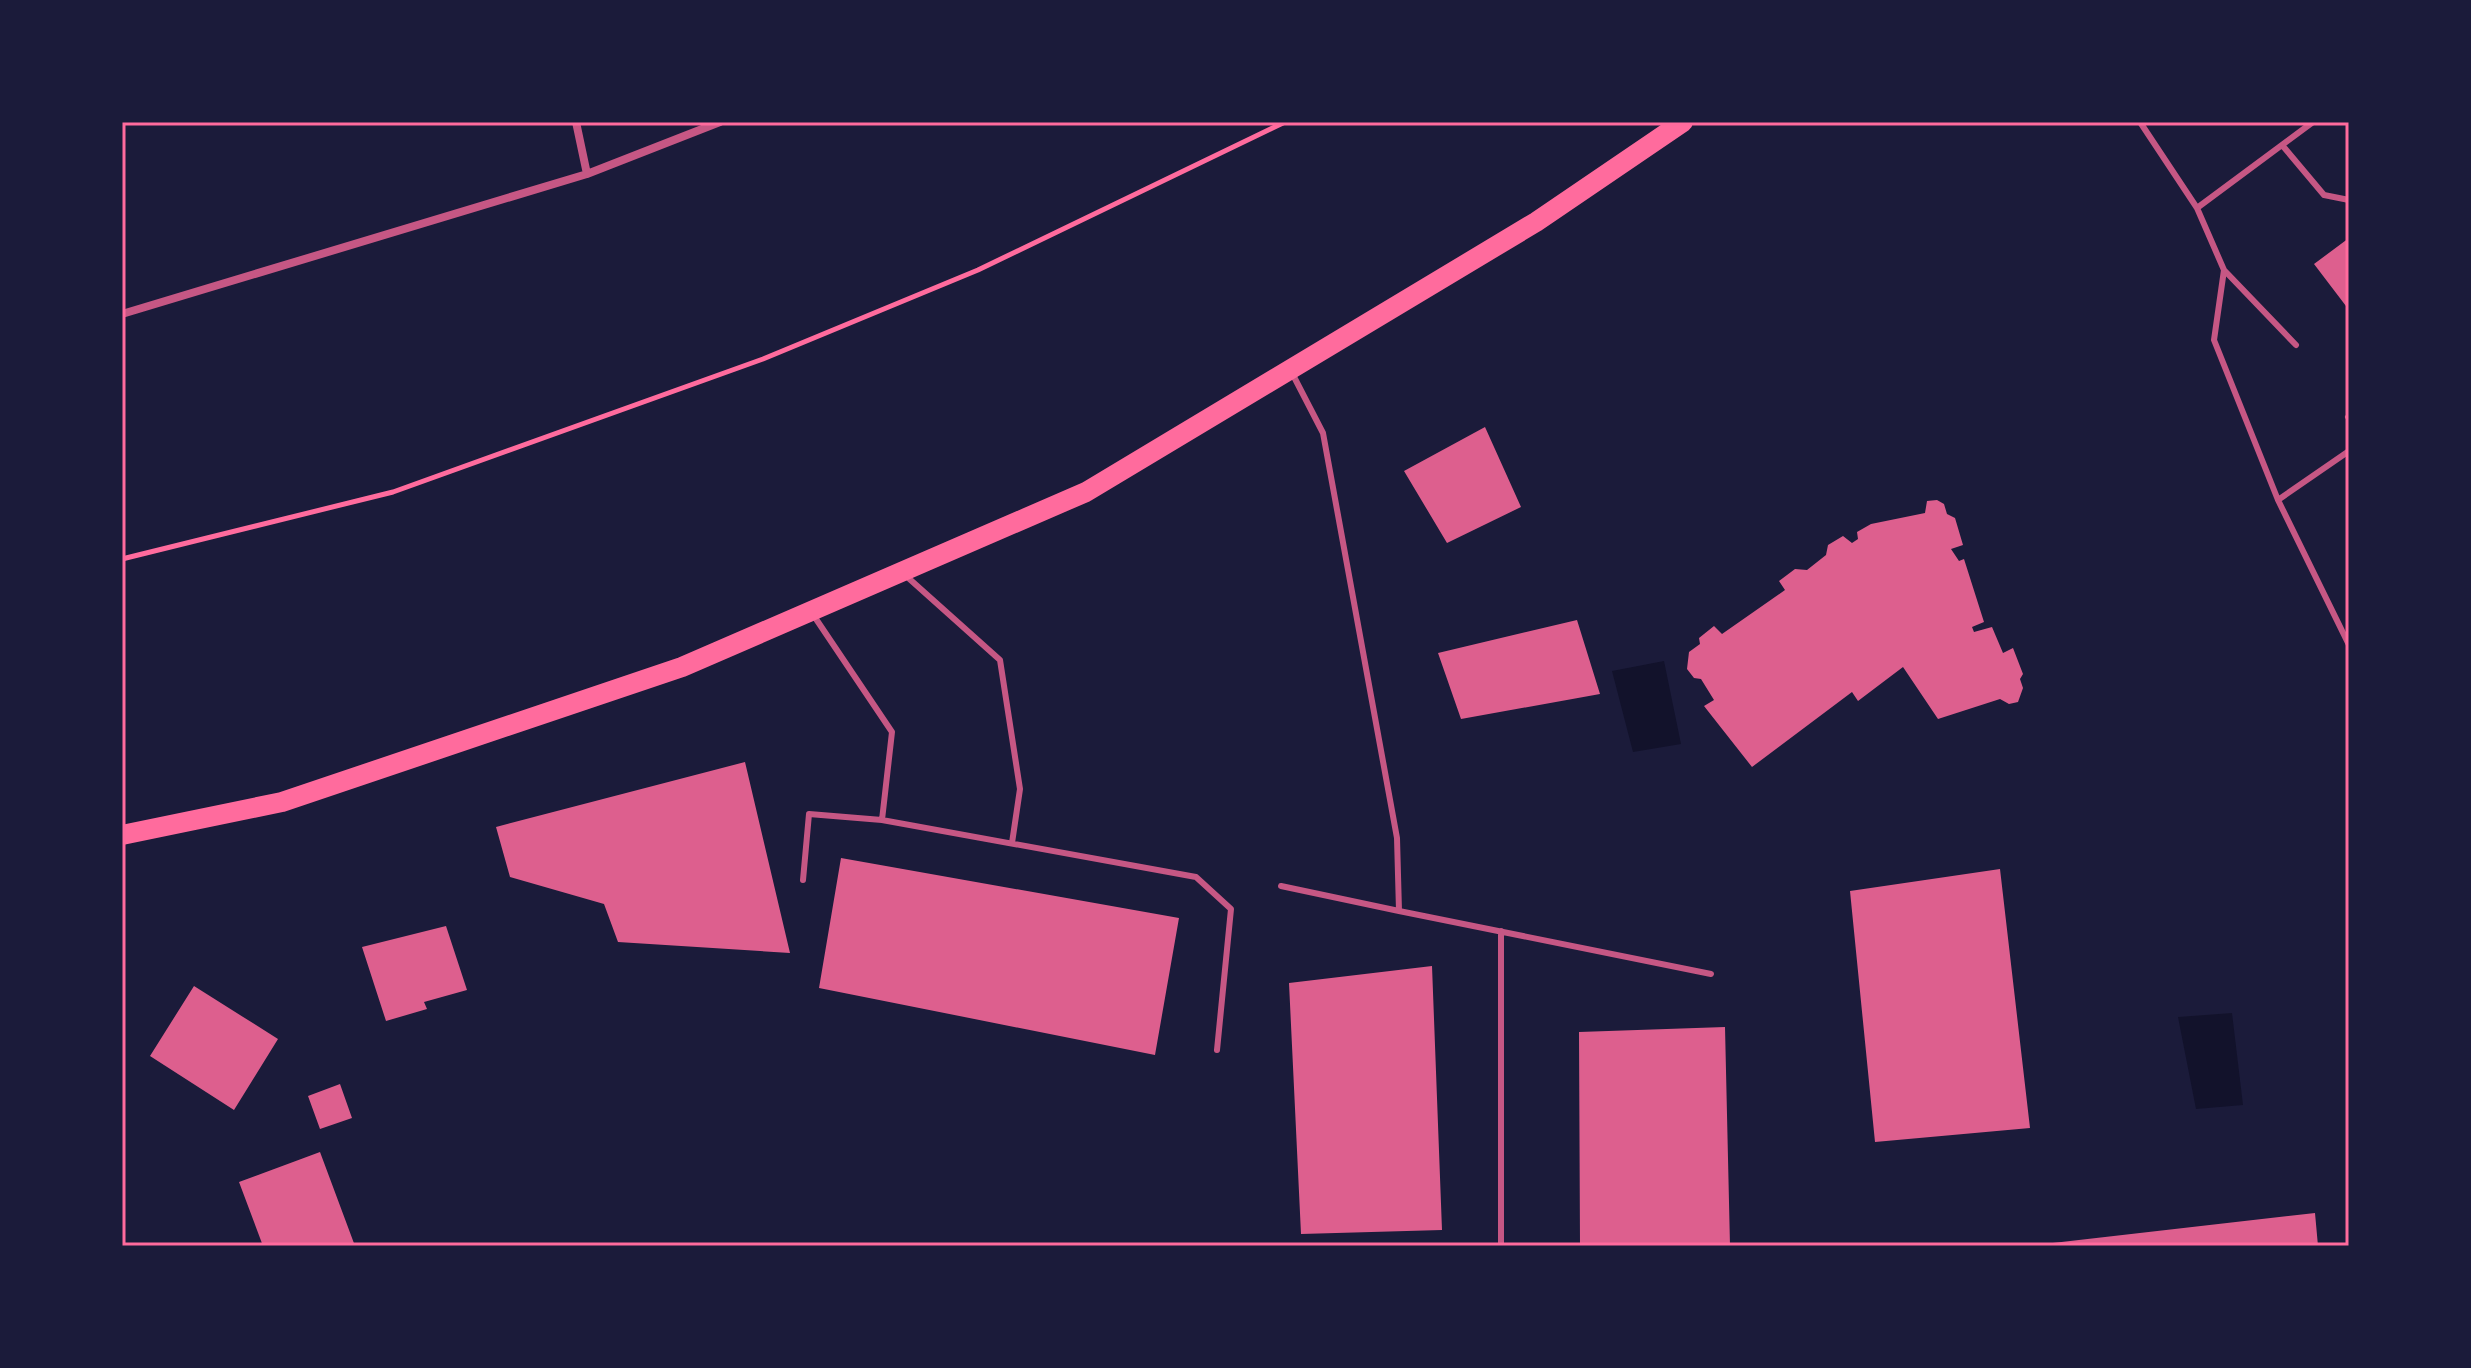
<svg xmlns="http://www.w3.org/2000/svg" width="2471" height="1368" viewBox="0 0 2471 1368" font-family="Figtree,sans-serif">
<rect width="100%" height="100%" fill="#1b1b3a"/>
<path fill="#12122b" d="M1664 661 1681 744 1633 752 1612 671Z
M2232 1013 2243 1105 2196 1109 2178 1017Z"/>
<path fill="#dd5f8e" d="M2349 238V310L2314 264Z
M1485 427 1521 507 1447 543 1404 471Z
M1937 500 1944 504 1947 514 1955 518 1963 545 1951 549 1959 561 1964 559 1984 622 1972 627 1974 632 1992 627 2003 653 2013 648 2023 674 2020 679 2023 688 2018 702 2009 704 2000 699 1938 719 1903 667 1858 701 1852 692 1752 767 1704 706 1714 700 1701 679 1694 678 1687 669 1689 652 1700 644 1699 638 1714 626 1722 634 1785 590 1779 581 1795 569 1807 570 1826 555 1828 545 1843 536 1852 543 1858 539 1857 532 1871 524 1925 513 1927 501Z
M1577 620 1600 694 1461 719 1438 653Z
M745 762 790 953 618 942 604 904 510 877 496 827Z
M841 858 1179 918 1155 1055 819 988Z
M2000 869 2030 1128 1875 1142 1850 891Z
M446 926 467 990 424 1002 427 1009 386 1021 362 947Z
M1432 966 1442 1230 1301 1234 1289 983Z
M194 986 278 1039 234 1110 150 1056Z
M1725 1027 1730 1246H1580L1579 1032Z
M340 1084 352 1118 320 1129 308 1096Z
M320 1152 355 1246H263L239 1182Z
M2315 1213 2318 1246H2044V1244Z"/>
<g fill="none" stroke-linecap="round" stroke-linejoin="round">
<path stroke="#ff6b9d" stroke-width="5" d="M122 559 393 492 763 359 978 270 1285 122"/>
<path stroke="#c65784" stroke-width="6" d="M2140 122 2197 208 2313 122
M2282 145 2324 195 2349 200
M2197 208 2224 270 2214 340 2278 500 2349 645
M2224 270 2296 345
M2348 417 2349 418
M2278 500 2349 451
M905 575 1000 660 1020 789 1012 843
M814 616 892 732 882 820
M803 880 809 814 882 820 1196 877 1231 909 1217 1050
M1281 886 1399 911 1397 838 1323 433 1292 373
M1399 911 1711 974
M1501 931V1246"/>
<path stroke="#c65784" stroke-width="8" d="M576 122 587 174
M122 314 587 174 720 122"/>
<path stroke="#ff6b9d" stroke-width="20" d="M122 835 282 802 682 667 1086 492 1536 222 1683 122"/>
</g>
<rect width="2471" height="1368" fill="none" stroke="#1b1b3a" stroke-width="248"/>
<rect x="124" y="124" width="2223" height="1120" fill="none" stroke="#ff6b9d" stroke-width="3"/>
</svg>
